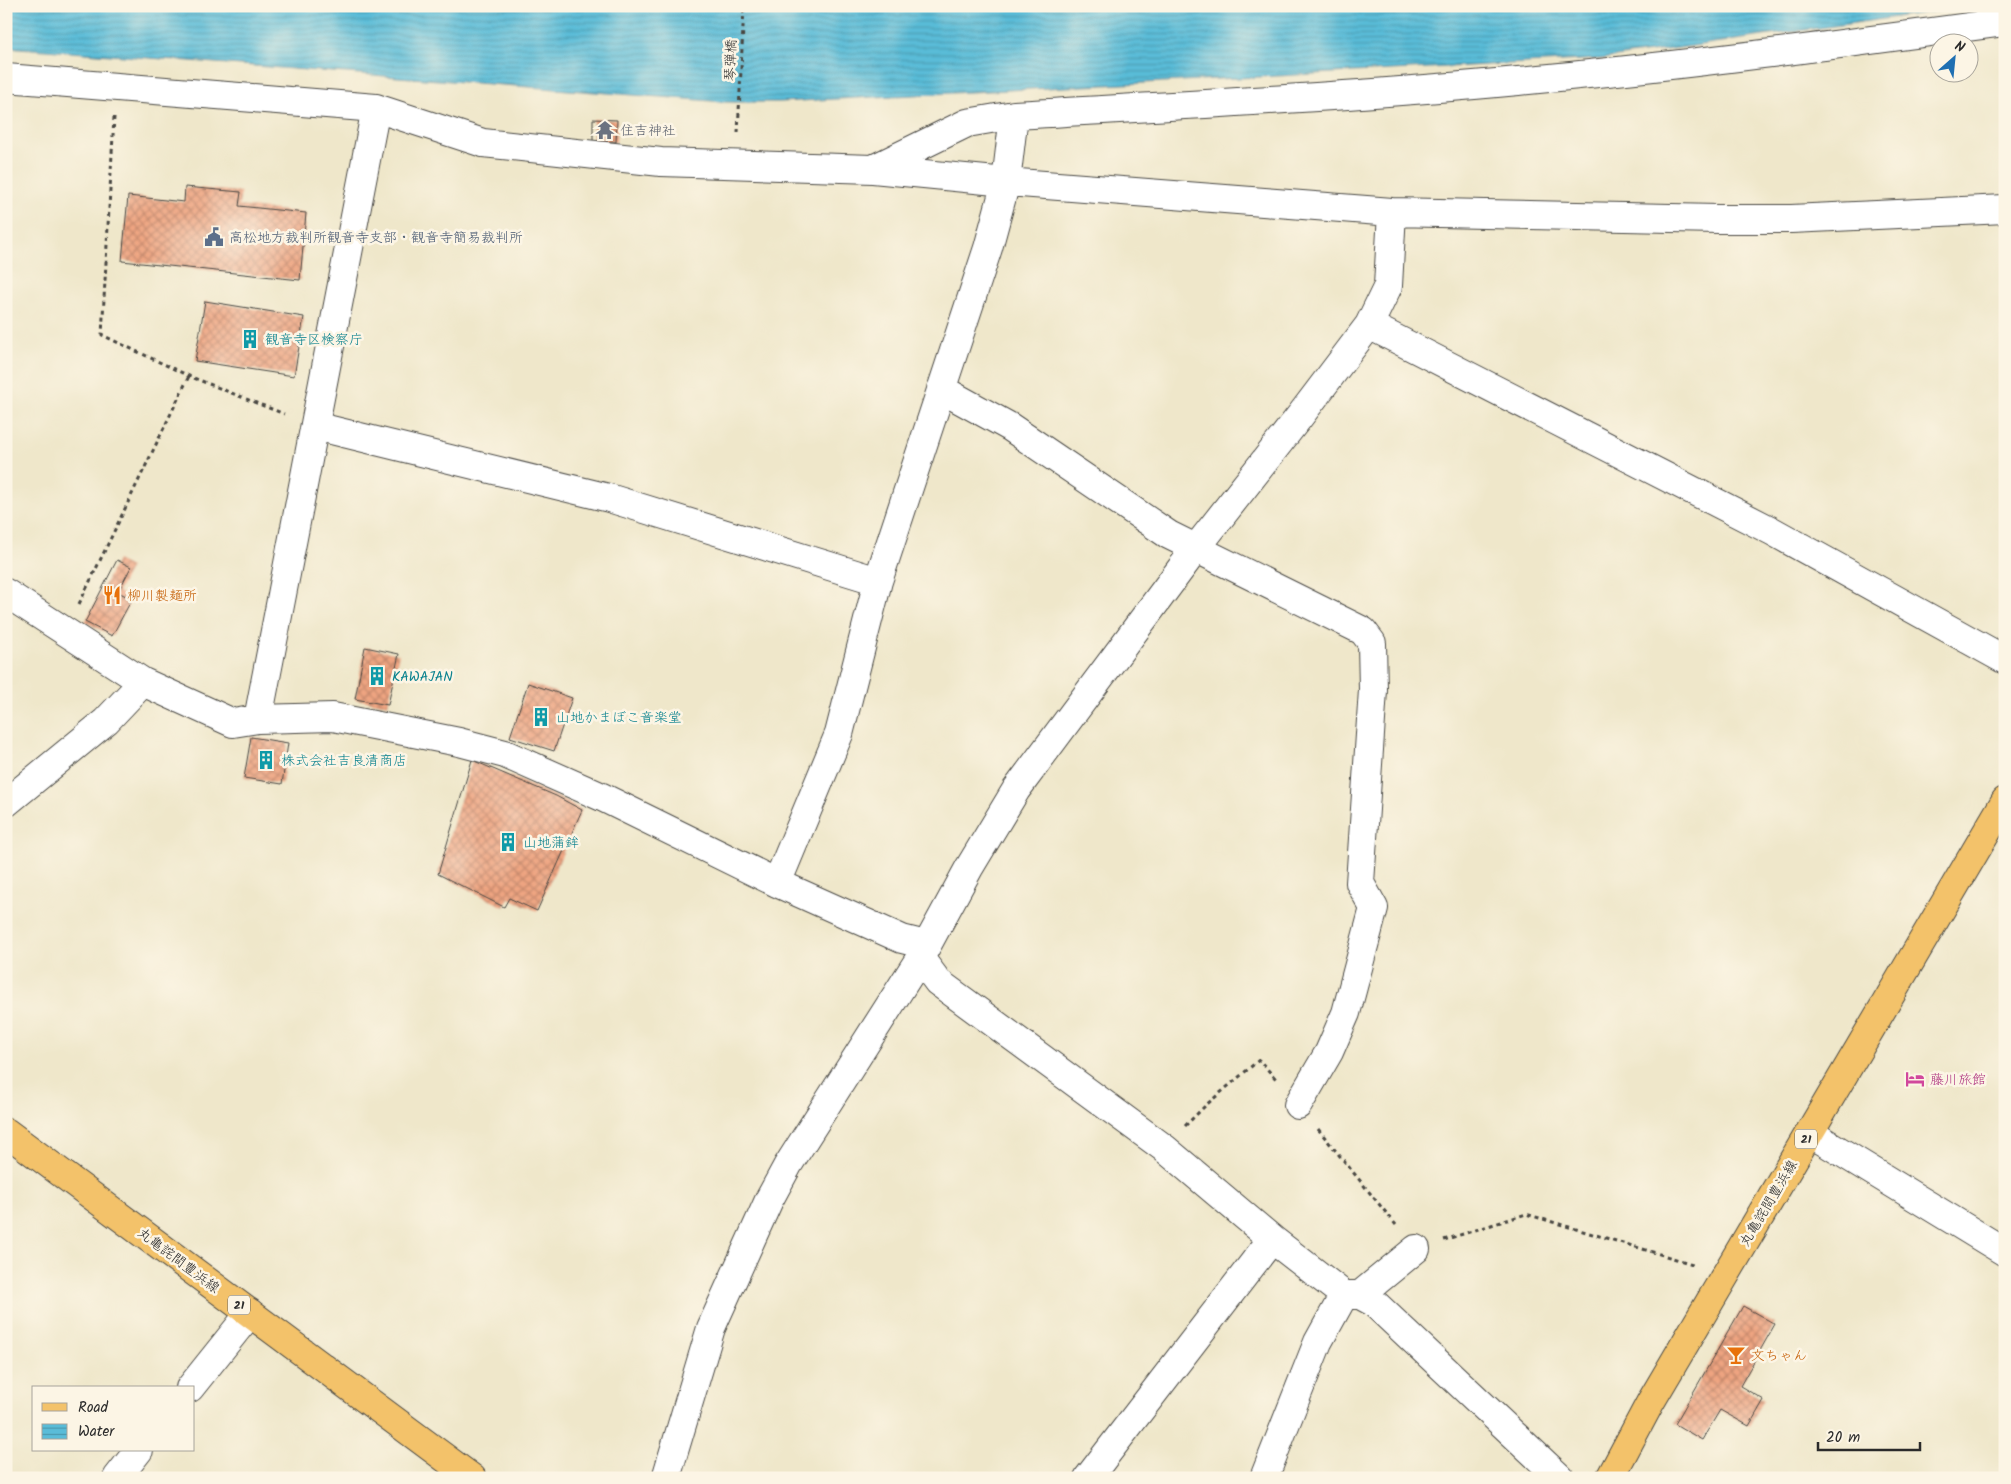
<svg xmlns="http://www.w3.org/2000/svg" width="2011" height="1484" viewBox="0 0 2011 1484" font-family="Kalam,'Klee One',sans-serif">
<defs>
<pattern id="water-rules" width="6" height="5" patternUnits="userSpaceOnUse" patternTransform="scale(1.25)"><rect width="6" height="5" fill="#5abcd8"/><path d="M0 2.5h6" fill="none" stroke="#4b99af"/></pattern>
<pattern id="building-cross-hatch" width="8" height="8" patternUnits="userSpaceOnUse" patternTransform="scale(1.25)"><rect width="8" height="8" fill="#eea481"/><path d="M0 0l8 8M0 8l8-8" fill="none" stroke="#c1866a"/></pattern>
</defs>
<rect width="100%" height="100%" fill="#fcf5e5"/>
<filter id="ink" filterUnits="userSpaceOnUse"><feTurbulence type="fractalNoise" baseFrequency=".02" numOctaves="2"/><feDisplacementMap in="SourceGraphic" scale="10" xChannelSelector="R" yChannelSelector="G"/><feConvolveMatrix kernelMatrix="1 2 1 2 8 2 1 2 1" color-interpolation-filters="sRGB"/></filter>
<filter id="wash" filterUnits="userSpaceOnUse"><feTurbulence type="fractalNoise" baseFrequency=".0096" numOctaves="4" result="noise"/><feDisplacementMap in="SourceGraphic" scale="20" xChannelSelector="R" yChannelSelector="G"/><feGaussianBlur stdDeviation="1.12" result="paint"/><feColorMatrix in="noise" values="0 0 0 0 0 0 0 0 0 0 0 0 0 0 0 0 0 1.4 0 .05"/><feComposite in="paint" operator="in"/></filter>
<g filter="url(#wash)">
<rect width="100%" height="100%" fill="#efe7ca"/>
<path fill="url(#water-rules)" stroke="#427482" d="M6 6H1974L1601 59 780 102H725L6 47Z"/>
<g id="blocks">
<path fill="url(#building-cross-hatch)" d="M593 119 617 120 616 142 593 141Z
M185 187 241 192 239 206 306 213 300 280 122 261 128 196 184 202Z
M205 301 304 317 294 376 195 361Z
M117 560 131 567 118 592 132 599 112 636 85 622Z
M365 647 399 654 388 705 355 699Z
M528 683 572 698 554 751 510 737Z
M251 737 288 743 282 784 244 778Z
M472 760 556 796 582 810 537 911 509 898 504 907 438 874Z
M1743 1306 1775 1324 1740 1386 1764 1400 1749 1426 1720 1410 1702 1440 1675 1424Z"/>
</g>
</g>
<g filter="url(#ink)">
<use href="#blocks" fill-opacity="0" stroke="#484743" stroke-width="1"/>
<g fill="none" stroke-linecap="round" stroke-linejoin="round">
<g stroke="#484743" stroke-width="30">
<path id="minor" d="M6 78 376 108 483 143 661 162 873 169 1006 182 1392 212 1718 219H1791L2005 209
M873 169 967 123 1014 115
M1369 325 1772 531 2005 660
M941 389 1010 427 1169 535 1363 631 1372 643 1373 690 1360 883 1374 908 1346 1013 1329 1052 1298 1105
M315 426 609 498 878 581
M6 593 143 682 233 723 258 719 333 717 459 742 505 754 602 797 777 883 902 939 926 945
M258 719 376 108
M6 803 106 721 143 682
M777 883 839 734 878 581 988 248 1006 182 1014 115C1182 105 1350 97 1518 81 1681 66 1843 44 2005 22
M920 958 938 982 1164 1148 1272 1239 1344 1295H1360L1373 1302 1560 1478
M1810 1133 2005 1252
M1360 1295 1416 1249
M666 1478 711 1328 769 1200 788 1165 920 958 969 868 1016 790 1197 547 1300 416 1369 325 1388 286 1392 212
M1088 1478 1272 1239
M1264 1478 1318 1342 1344 1295"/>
</g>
<g stroke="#484743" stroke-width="30">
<path id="tertiary" d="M190 1388 250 1313
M117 1478 139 1450"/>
</g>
<g stroke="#484743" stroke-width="30">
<path id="primary" d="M6 1132 472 1478
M1610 1478 1650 1403 2005 801"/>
</g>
<path stroke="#484743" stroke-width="3" stroke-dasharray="4 4" stroke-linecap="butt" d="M114 117 102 335 189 376 284 414
M738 133 744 6
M79 604 189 376
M1185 1126 1206 1105 1259 1060 1277 1080
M1318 1129 1396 1225
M1444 1240 1526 1214 1696 1265"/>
<use href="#minor" stroke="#fff" stroke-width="28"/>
<use href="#tertiary" stroke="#fff" stroke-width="28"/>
<use href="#primary" stroke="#f3c26a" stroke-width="28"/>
</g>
</g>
<defs>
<g id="temple-bare" transform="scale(1.5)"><path d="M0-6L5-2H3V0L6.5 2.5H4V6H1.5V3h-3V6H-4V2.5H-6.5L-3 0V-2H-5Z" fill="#6b7280" stroke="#fcf5e5" stroke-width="2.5" paint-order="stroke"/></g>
<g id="civic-bare" transform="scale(1.5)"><path d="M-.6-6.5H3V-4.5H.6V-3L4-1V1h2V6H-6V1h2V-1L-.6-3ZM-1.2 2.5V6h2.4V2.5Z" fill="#5c6f8a" stroke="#fcf5e5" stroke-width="2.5" paint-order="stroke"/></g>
<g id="building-bare" transform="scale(1.5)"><path d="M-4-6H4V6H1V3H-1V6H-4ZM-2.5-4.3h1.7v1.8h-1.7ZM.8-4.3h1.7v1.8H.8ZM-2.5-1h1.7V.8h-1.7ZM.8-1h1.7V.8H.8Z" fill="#0f9aa8" stroke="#fcf5e5" stroke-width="2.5" paint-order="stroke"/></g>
<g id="restaurant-bare" transform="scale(1.5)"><path d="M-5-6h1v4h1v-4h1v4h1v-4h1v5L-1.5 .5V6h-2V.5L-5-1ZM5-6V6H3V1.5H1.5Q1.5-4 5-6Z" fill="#e8710a" stroke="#fcf5e5" stroke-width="2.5" paint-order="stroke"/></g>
<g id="hotel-bare" transform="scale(1.5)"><path d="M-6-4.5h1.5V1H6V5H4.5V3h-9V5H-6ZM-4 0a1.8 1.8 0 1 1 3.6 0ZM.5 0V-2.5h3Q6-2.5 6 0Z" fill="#d1479c" stroke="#fcf5e5" stroke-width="2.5" paint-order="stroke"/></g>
<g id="bar-bare" transform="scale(1.5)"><path d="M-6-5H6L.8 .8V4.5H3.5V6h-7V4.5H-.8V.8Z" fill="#e8710a" stroke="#fcf5e5" stroke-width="2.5" paint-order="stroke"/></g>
</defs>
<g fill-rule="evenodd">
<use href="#temple-bare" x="605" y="130"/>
<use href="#civic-bare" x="214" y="237"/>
<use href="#building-bare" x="250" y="339"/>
<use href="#restaurant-bare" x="112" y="595"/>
<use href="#building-bare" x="377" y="676"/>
<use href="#building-bare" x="541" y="717"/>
<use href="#building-bare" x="266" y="760"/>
<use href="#building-bare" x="508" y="842"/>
<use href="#hotel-bare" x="1915" y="1079"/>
<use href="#bar-bare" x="1736" y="1355"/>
</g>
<g text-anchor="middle" stroke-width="5" stroke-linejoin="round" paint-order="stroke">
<g fill="#fcf5e5" stroke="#6a6863" stroke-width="1">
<rect x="1795" y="1129.5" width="22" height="19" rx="4"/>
<rect x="228" y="1295.5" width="22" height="19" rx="4"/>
</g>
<g font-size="12" font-weight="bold" fill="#2b2b2b">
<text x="1806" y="1143">21</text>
<text x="239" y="1309">21</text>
</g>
<g font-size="14" fill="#2b2b2b" stroke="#fcf5e5">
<text transform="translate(730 60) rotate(-88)" y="5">琴弾橋</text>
<text transform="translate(1768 1203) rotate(-59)" y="5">丸亀詫間豊浜線</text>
<text transform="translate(179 1260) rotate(37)" y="5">丸亀詫間豊浜線</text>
</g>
<g font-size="14" fill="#5b616d" stroke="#fcf5e5" text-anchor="start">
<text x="620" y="135">住吉神社</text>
</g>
<g font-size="14" fill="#4e5e75" stroke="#fcf5e5" text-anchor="start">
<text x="229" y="242">高松地方裁判所観音寺支部・観音寺簡易裁判所</text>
</g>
<g font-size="14" fill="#0d838f" stroke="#fcf5e5" text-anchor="start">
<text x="265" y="344">観音寺区検察庁</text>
<text x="392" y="681">KAWAJAN</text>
<text x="556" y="722">山地かまぼこ音楽堂</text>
<text x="281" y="765">株式会社吉良清商店</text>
<text x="523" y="847">山地蒲鉾</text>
</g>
<g font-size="14" fill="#c56008" stroke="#fcf5e5" text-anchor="start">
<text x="127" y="600">柳川製麺所</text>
<text x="1751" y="1360">文ちゃん</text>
</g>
<g font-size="14" fill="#b23c85" stroke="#fcf5e5" text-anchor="start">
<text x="1930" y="1084">藤川旅館</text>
</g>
</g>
<rect width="2011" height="1484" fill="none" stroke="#fcf5e5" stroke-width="25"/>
<rect x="32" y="1386" width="162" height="65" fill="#fcf5e5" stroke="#a8a49b"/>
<rect x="42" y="1403" width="25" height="8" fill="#f3c26a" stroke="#a8a49b"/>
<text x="78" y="1412" font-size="15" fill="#2b2b2b">Road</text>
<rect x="42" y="1424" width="25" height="15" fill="url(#water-rules)" stroke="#a8a49b"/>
<text x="78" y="1436" font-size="15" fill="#2b2b2b">Water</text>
<g transform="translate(1954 58) rotate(27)"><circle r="24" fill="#fcf5e5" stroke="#a8a49b"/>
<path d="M0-4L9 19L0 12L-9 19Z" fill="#1f6fb2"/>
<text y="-8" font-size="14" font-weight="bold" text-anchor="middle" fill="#2b2b2b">N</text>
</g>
<path d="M1818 1442v8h102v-8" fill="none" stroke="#2b2b2b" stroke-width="2.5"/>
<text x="1826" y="1442" font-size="15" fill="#2b2b2b" stroke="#fcf5e5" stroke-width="4" paint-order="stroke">20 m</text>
</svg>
